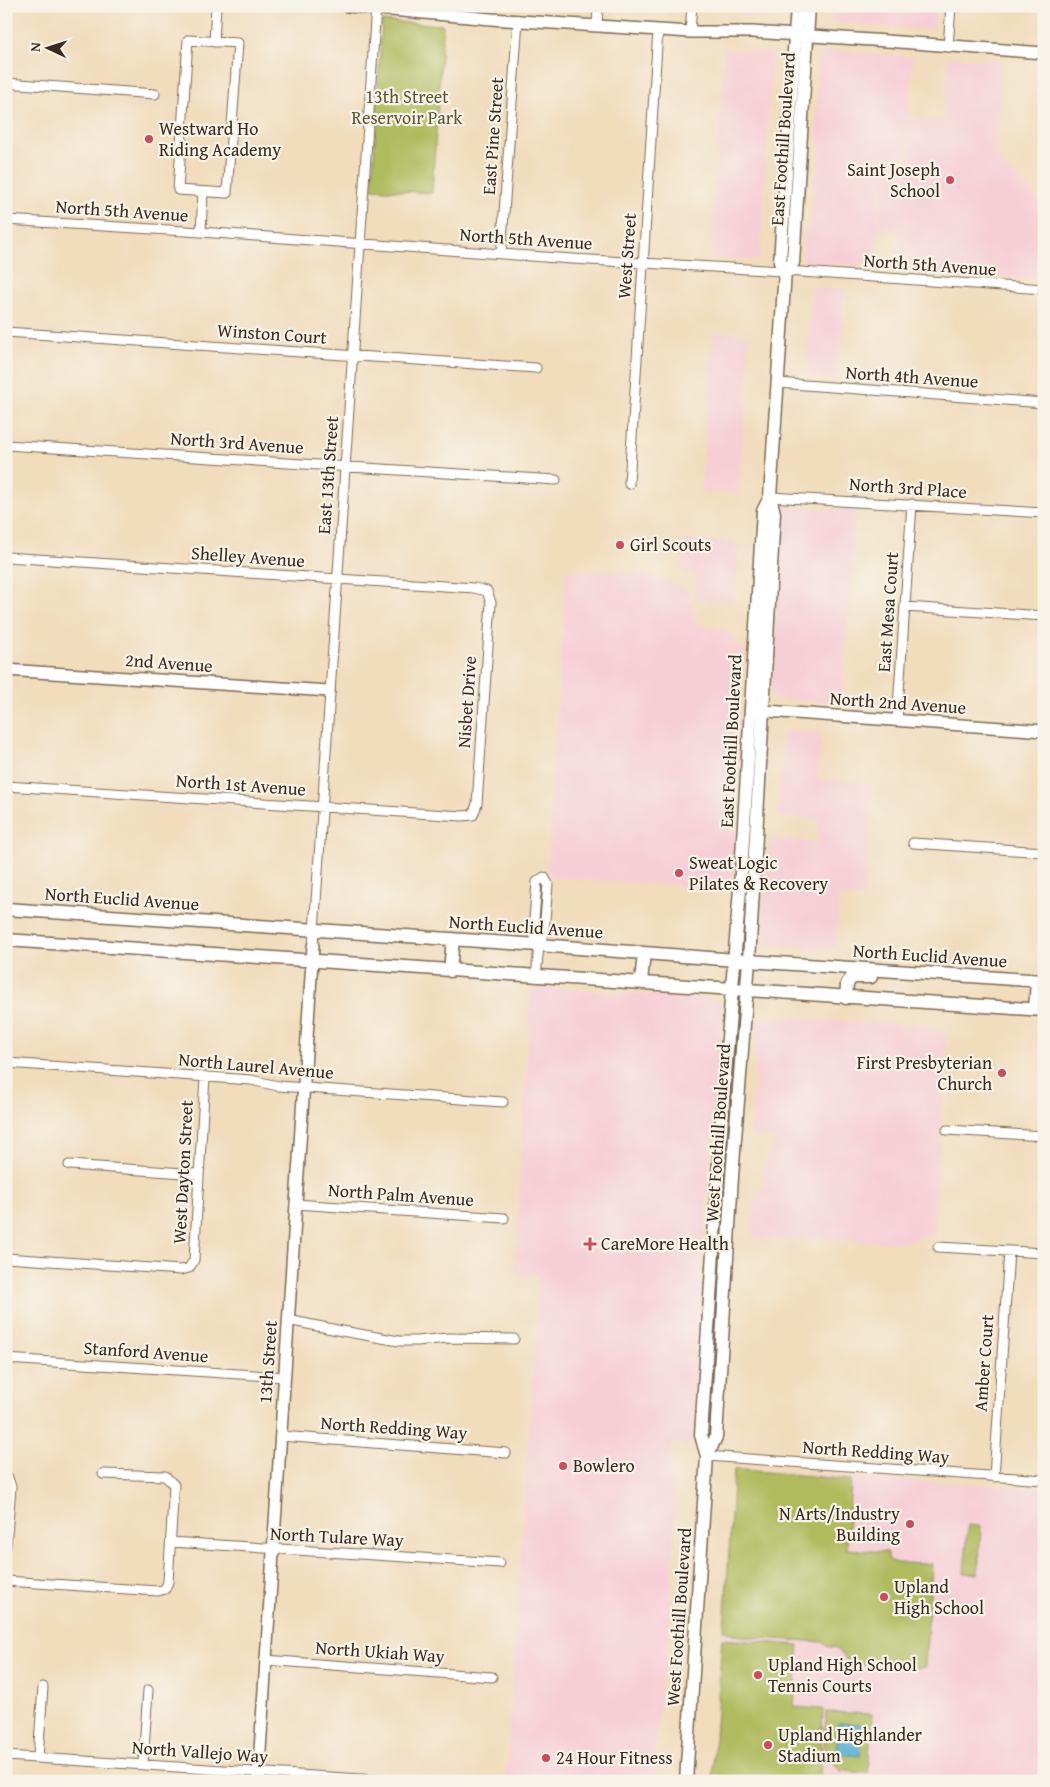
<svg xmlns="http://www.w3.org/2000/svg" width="1050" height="1787" viewBox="0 0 1050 1787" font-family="'Gentium Book Plus',serif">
<rect width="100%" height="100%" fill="#f7f3e8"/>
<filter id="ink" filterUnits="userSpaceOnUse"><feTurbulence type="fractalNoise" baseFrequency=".02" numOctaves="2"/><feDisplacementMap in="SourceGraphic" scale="10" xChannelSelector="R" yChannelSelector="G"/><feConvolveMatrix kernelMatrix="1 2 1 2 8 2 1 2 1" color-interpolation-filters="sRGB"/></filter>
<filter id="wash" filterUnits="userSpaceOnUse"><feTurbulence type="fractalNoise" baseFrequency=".0096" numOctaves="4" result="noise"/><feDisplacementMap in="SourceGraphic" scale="20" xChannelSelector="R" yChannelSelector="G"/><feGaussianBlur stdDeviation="1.12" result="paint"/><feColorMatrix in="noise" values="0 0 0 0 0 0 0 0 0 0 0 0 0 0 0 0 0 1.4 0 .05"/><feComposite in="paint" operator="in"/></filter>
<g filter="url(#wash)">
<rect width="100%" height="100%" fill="#f1dcbc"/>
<path fill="#f6cfd6" d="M743 6H775L773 19 742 16Z
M832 6H937L936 18 933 28 929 30 831 22Z
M724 49 770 51 772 53 760 260 711 257Z
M827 51 910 56 913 59 906 157 882 156 875 266 802 262 804 230 808 227 811 214 813 177 819 171 820 147 815 130 819 58Z
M948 57 1003 61 998 129H995L994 145 997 146 996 160H1002V166L1033 192 1044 212 1042 280 895 270 898 231 879 230 883 166 907 167 910 119 944 121Z
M811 288 844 290 838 380 806 378Z
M713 332 750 335 739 494 702 492 701 489Z
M784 506 853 510 856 514 842 703 775 699 771 695Z
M683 539 734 542 738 544 735 598 732 602 694 600 696 573 681 571Z
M566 570 646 574 687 589 696 625 730 632 736 645 744 651 740 720 742 726 732 883 715 888 547 877Z
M786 730 817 732 819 734 821 744 817 779 867 783 869 785 871 790 868 846 818 842 819 820 780 817 778 814 783 733Z
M770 839 868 847 864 894 862 897 839 896 836 949 770 944 762 932Z
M531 987 713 999 721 1004 724 1013 719 1036 700 1288 703 1320 696 1425H693V1440L687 1447 680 1444 672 1443 670 1474 672 1492 676 1501V1509L665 1677H661L653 1781H506L539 1275 514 1273Z
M758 1016 929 1026 947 1034 934 1235 901 1243 843 1240 753 1239 755 1198 762 1189 764 1167 775 1138 751 1137Z
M734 1469 1044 1489V1781H712Z"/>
<path fill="#afbb5d" stroke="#75723e" d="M382 21 443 25 432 193 372 189Z
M734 1469 851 1480 847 1549 887 1552 889 1560 898 1563 932 1564 925 1667 917 1668 851 1664 836 1648 826 1646 822 1642 742 1637 724 1630Z
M968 1525 981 1526 978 1574 964 1573Z
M722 1639 799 1645 794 1707 823 1709 820 1781H712Z
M826 1712 872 1714 868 1773 840 1771 824 1750Z"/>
<path fill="#53aed1" stroke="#476c78" d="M838 1723 862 1724 860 1756 836 1754Z"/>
</g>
<g filter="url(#ink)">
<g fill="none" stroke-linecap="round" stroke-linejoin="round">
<g stroke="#7b6855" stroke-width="11">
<path id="street" d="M597 26 598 6
M690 32 692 6
M188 40 238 43 227 193 178 190Z
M214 42 216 6
M948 47 951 6
M6 83 155 94
M6 220 201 232 572 259 801 272 1044 289
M201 232 203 192
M501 254 518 20
M6 332 536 368
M778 383 1044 403
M6 445 556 480
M629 484 658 30
M770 497 1044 513
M6 557 474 588 487 591 491 603 477 804 473 815 462 816 6 786
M905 607 1044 616
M897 721 912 504
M913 843 1044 852
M313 946 376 6
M536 977 539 945 544 932 548 884 544 877 537 882 533 932 539 945
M6 1063 251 1080 278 1086 503 1102
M947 1130 1044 1136
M69 1165 198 1174
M295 1204 504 1218
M938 1247 1044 1253
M6 1258 181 1270 189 1268 194 1260 205 1077
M288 1320 342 1331 399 1341H417L448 1338 514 1339
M6 1359 284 1377
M280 1436 506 1453
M707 1456 1044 1480
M6 1476 8 1478 11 1487 6 1546
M994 1477 1009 1251
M171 1542 500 1563
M6 1581 158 1591 165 1589 168 1582 174 1485 165 1476 103 1474
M265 1660 492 1677
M6 1756 392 1781
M38 1758 43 1687
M143 1764 148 1690"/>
</g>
<g stroke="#7b6855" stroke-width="14">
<path id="secondary" d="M347 6 491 19 690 32H753L887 41 1044 53
M6 670 329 691
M754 710 1044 731
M258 1781 313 946"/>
</g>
<g stroke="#7b6855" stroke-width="15">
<path id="primary" d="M785 271 793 263 809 6
M6 909 539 945 749 961 1044 981
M6 940 1044 1010
M450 971 453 939
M641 982 644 953
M846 998 847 984 852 977H871
M1035 1009 1037 981
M707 1456 716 1437 732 1177 749 961 774 513 770 497 785 271 780 262 797 6
M686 1781 707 1456 701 1435 723 1100 740 889 763 511 770 497"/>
</g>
<use href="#street" stroke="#fff" stroke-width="9"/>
<use href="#secondary" stroke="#fff" stroke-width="11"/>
<use href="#primary" stroke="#fff" stroke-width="12"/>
</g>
</g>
<g fill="#d1495b" stroke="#f7f3e8" stroke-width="2">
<circle cx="149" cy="139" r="5"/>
<circle cx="950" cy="180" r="5"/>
<circle cx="620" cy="545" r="5"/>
<circle cx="679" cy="873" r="5"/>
<circle cx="1002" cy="1073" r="5"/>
<path d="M587.5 1236.5h5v5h5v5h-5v5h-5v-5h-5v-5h5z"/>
<circle cx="563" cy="1466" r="5"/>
<circle cx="910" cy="1524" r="5"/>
<circle cx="884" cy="1597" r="5"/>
<circle cx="758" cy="1675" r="5"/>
<circle cx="768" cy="1745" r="5"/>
<circle cx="546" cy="1758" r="5"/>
</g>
<g text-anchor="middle" stroke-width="4.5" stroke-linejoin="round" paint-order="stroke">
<g font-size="18" fill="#5e5631" stroke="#f7f3e8">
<text x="407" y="103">13th Street<tspan x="407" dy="21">Reservoir Park</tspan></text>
</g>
<g font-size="18" fill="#3b2a1e" stroke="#f7f3e8" text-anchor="start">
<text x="159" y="135">Westward Ho<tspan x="159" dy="21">Riding Academy</tspan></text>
<text x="940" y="176" text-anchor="end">Saint Joseph<tspan x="940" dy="21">School</tspan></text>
<text x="630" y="551">Girl Scouts</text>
<text x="689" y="869">Sweat Logic<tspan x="689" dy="21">Pilates &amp; Recovery</tspan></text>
<text x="992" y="1069" text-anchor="end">First Presbyterian<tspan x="992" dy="21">Church</tspan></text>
<text x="601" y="1250">CareMore Health</text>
<text x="573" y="1472">Bowlero</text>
<text x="900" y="1520" text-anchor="end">N Arts/Industry<tspan x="900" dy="21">Building</tspan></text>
<text x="894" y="1593">Upland<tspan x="894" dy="21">High School</tspan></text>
<text x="768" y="1671">Upland High School<tspan x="768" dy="21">Tennis Courts</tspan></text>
<text x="778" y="1741">Upland Highlander<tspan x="778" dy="21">Stadium</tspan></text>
<text x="556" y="1764">24 Hour Fitness</text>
</g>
<g font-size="18" fill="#3b2a1e" stroke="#f7f3e8">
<text transform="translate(493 136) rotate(-86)" y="6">East Pine Street</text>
<text transform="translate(783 139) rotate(-86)" y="6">East Foothill Boulevard</text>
<text transform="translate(122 211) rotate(4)" y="6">North 5th Avenue</text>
<text transform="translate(526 239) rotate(4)" y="6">North 5th Avenue</text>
<text transform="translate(627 256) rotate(-86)" y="6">West Street</text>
<text transform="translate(930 265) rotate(4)" y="6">North 5th Avenue</text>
<text transform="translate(272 334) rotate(4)" y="6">Winston Court</text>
<text transform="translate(912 377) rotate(4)" y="6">North 4th Avenue</text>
<text transform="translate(237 443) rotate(4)" y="6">North 3rd Avenue</text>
<text transform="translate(328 475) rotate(-86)" y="6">East 13th Street</text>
<text transform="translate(908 488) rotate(4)" y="6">North 3rd Place</text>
<text transform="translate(248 557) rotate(4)" y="6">Shelley Avenue</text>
<text transform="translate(888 612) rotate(-86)" y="6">East Mesa Court</text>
<text transform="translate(169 663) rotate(4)" y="6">2nd Avenue</text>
<text transform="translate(467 702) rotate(-86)" y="6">Nisbet Drive</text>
<text transform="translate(898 703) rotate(4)" y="6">North 2nd Avenue</text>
<text transform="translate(731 741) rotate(-87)" y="6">East Foothill Boulevard</text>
<text transform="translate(241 785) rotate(4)" y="6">North 1st Avenue</text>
<text transform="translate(122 899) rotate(4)" y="6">North Euclid Avenue</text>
<text transform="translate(526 927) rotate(4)" y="6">North Euclid Avenue</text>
<text transform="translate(930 956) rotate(4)" y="6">North Euclid Avenue</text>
<text transform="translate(256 1066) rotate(5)" y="6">North Laurel Avenue</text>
<text transform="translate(718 1133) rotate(-86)" y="6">West Foothill Boulevard</text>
<text transform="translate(183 1172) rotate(-87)" y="6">West Dayton Street</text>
<text transform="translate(401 1195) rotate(4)" y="6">North Palm Avenue</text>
<text transform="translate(146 1352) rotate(4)" y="6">Stanford Avenue</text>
<text transform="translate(268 1362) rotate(-86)" y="6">13th Street</text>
<text transform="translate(984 1363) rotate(-86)" y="6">Amber Court</text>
<text transform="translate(394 1428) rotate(4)" y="6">North Redding Way</text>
<text transform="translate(876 1452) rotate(4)" y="6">North Redding Way</text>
<text transform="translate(337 1537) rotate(3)" y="6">North Tulare Way</text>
<text transform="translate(679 1617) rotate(-86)" y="6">West Foothill Boulevard</text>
<text transform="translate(380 1652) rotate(4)" y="6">North Ukiah Way</text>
<text transform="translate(200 1752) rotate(4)" y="6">North Vallejo Way</text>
</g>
</g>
<rect width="1050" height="1787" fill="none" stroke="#f7f3e8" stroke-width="25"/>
<g transform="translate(48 48) rotate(274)" stroke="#f7f3e8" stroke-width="4" paint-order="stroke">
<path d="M0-4L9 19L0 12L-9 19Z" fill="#3b2a1e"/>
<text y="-8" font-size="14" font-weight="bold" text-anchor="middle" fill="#3b2a1e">N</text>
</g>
</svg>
